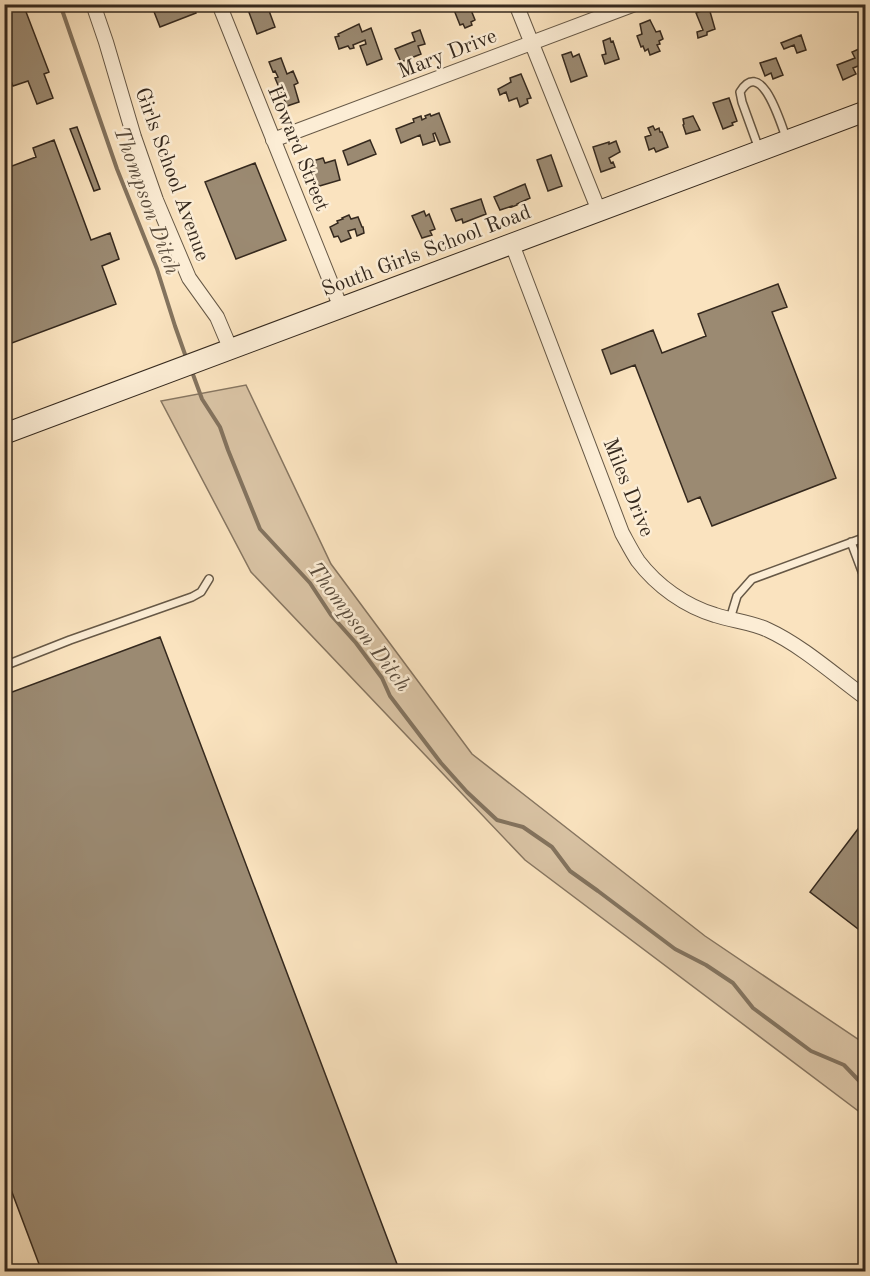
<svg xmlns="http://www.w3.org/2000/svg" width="870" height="1276" viewBox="0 0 870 1276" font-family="'Old Standard TT',serif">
<rect width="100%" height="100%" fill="#fae3bf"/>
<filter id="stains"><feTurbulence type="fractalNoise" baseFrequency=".00333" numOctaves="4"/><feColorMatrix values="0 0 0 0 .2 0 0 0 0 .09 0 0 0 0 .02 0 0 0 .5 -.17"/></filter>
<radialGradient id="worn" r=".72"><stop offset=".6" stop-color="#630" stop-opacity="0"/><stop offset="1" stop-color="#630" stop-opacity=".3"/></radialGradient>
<path fill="#d9c3a4" stroke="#877661" stroke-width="1.5" d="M246 385 331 564 472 754 705 936 865 1044V1116L525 860 251 572 161 401Z"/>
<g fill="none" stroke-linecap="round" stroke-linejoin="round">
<path stroke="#83735e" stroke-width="4" d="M60 4 117 169 157 269 175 326 187 360
M191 369 202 399 220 427 228 450 260 529 310 583 331 615 356 643 382 678 390 696 441 763 467 792 497 820 523 827 552 847 570 871 598 891 675 949 706 965 733 983 753 1008 811 1051 844 1065 866 1088"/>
</g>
<path fill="#9b8a72" stroke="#35291e" stroke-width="1.5" d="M4 4H23L49 72 44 74 53 98 37 104 28 81 13 86 4 64Z
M151 4H193L196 13 160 27Z
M255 4H257L259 9 260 8 261 10 268 8 275 27 257 34 247 7Z
M461 4 469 5 475 20 471 22 472 25 465 28 463 24 460 25 454 10 462 7Z
M709 8 715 29 707 32V35L698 38 697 32 703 30 696 13Z
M650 20 656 32 660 31 663 39 659 41 660 44 657 45 660 51 650 55 648 49 645 51 643 46 641 47 637 36 642 34 640 24Z
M359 24 362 32 371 28 382 59 367 65 360 46 366 44 365 40 353 45 354 48 350 49 348 46 339 49 335 37 339 36 338 34Z
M420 30 425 44 418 46 421 54 401 62 395 49 415 41 412 33Z
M801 35 806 50 797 53 794 45 784 49 781 43Z
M610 38 611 42 613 41 619 59 605 64 602 55 606 54 603 41Z
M861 48 866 59V63L853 68 856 74 843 80 837 65 855 58 852 52Z
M571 52 573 57 579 54 587 76 571 82 562 55Z
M281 58 287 74 293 71 298 83 294 85 299 102 287 106 275 78 278 77 275 71 273 72 269 62Z
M776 58 783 75 773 79 771 73 765 76 760 63Z
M521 74 531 98 527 99 528 103 520 107 517 98 509 101 506 92 500 95 498 89 511 82 510 78Z
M729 98 737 121 732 123 733 125 723 129 713 103Z
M439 113 450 142 440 145 435 133 433 134 435 141 423 145 420 135 401 143 396 129 414 122 413 119 421 116 422 120 426 118 425 116 430 114 431 116Z
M693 116 700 130 686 134 683 125 684 124 683 119Z
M653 126 655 130 659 128 660 132H662L668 147 656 152 654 148 649 150 645 137 651 135 648 128Z
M77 127 100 189 94 191 70 129Z
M54 140 91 240 110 233 119 259 102 266 116 304 4 346V169L36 157 33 148Z
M370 140 376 154 348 165 343 151Z
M616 141 620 152 609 158 611 163 613 162 615 167 601 172 593 147 609 142V144Z
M551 155 562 186 548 191 537 160Z
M323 158 325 163 335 160 340 180 316 187 309 162Z
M255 163 286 240 236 259 205 182Z
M525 184 530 198 517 204V205L512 207V206L500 210 494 197Z
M481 199 486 214 463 223 462 219 456 221 451 209Z
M424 211 426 216 429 214 435 229 430 231 432 235 422 238 412 216Z
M349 215 351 219 358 217 362 227H363L364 233 357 236 355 229 348 231 351 238 341 242 338 236 334 237 330 227 338 223 337 221 343 219 342 218Z
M778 284 787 307 772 312 836 478 712 526 700 497 688 502 635 365 611 374 602 350 653 330 662 353 706 336 698 314Z
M160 637 400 1272H42L4 1171V695Z
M861 825 866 827V935L810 892Z"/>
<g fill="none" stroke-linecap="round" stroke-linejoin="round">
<g stroke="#665846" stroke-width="10">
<path id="service" d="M759 149 742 102 740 92C762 56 781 125 787 140
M851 542 866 582
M730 619 737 596 752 579 866 537
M4 666 70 640 192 597 201 592 209 579"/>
</g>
<g stroke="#665846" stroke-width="16">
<path id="minor" d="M93 4 106 42 134 137 156 200 189 278 217 317 231 350
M219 4 341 308
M516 4 599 211
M273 140 635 4
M512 244 622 533C627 542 632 552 638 561 657 586 685 606 715 615 733 621 751 622 768 630 801 645 836 676 866 698"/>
</g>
<g stroke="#35291e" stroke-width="22">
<path id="secondary" d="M4 434 866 111"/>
</g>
<use href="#service" stroke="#fcedd5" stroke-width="7"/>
<use href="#minor" stroke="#fcedd5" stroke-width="14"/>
<use href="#secondary" stroke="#fcedd5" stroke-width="20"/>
</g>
<g text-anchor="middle" stroke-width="5" stroke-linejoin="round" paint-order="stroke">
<g font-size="21" fill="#35291e" stroke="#fcedd5">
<text transform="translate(447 53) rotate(-21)" y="7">Mary Drive</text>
<text transform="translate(299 148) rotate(68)" y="7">Howard Street</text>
<text transform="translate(173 174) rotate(70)" y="7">Girls School Avenue</text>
<text transform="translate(426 250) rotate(-21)" y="7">South Girls School Road</text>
<text transform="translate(629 487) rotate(68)" y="7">Miles Drive</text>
</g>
<g font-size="22" font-style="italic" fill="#5c4e3e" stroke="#fcedd5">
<text transform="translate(148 200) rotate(70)" y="8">Thompson Ditch</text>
<text transform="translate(360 626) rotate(53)" y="8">Thompson Ditch</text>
</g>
</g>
<rect width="870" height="1276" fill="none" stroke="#fae3bf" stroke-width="24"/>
<rect x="6" y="6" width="858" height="1264" fill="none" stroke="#35291e" stroke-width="3"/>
<rect x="12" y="12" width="846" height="1252" fill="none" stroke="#35291e" stroke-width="1.5"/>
<rect width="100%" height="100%" filter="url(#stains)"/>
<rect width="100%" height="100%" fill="url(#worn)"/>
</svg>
